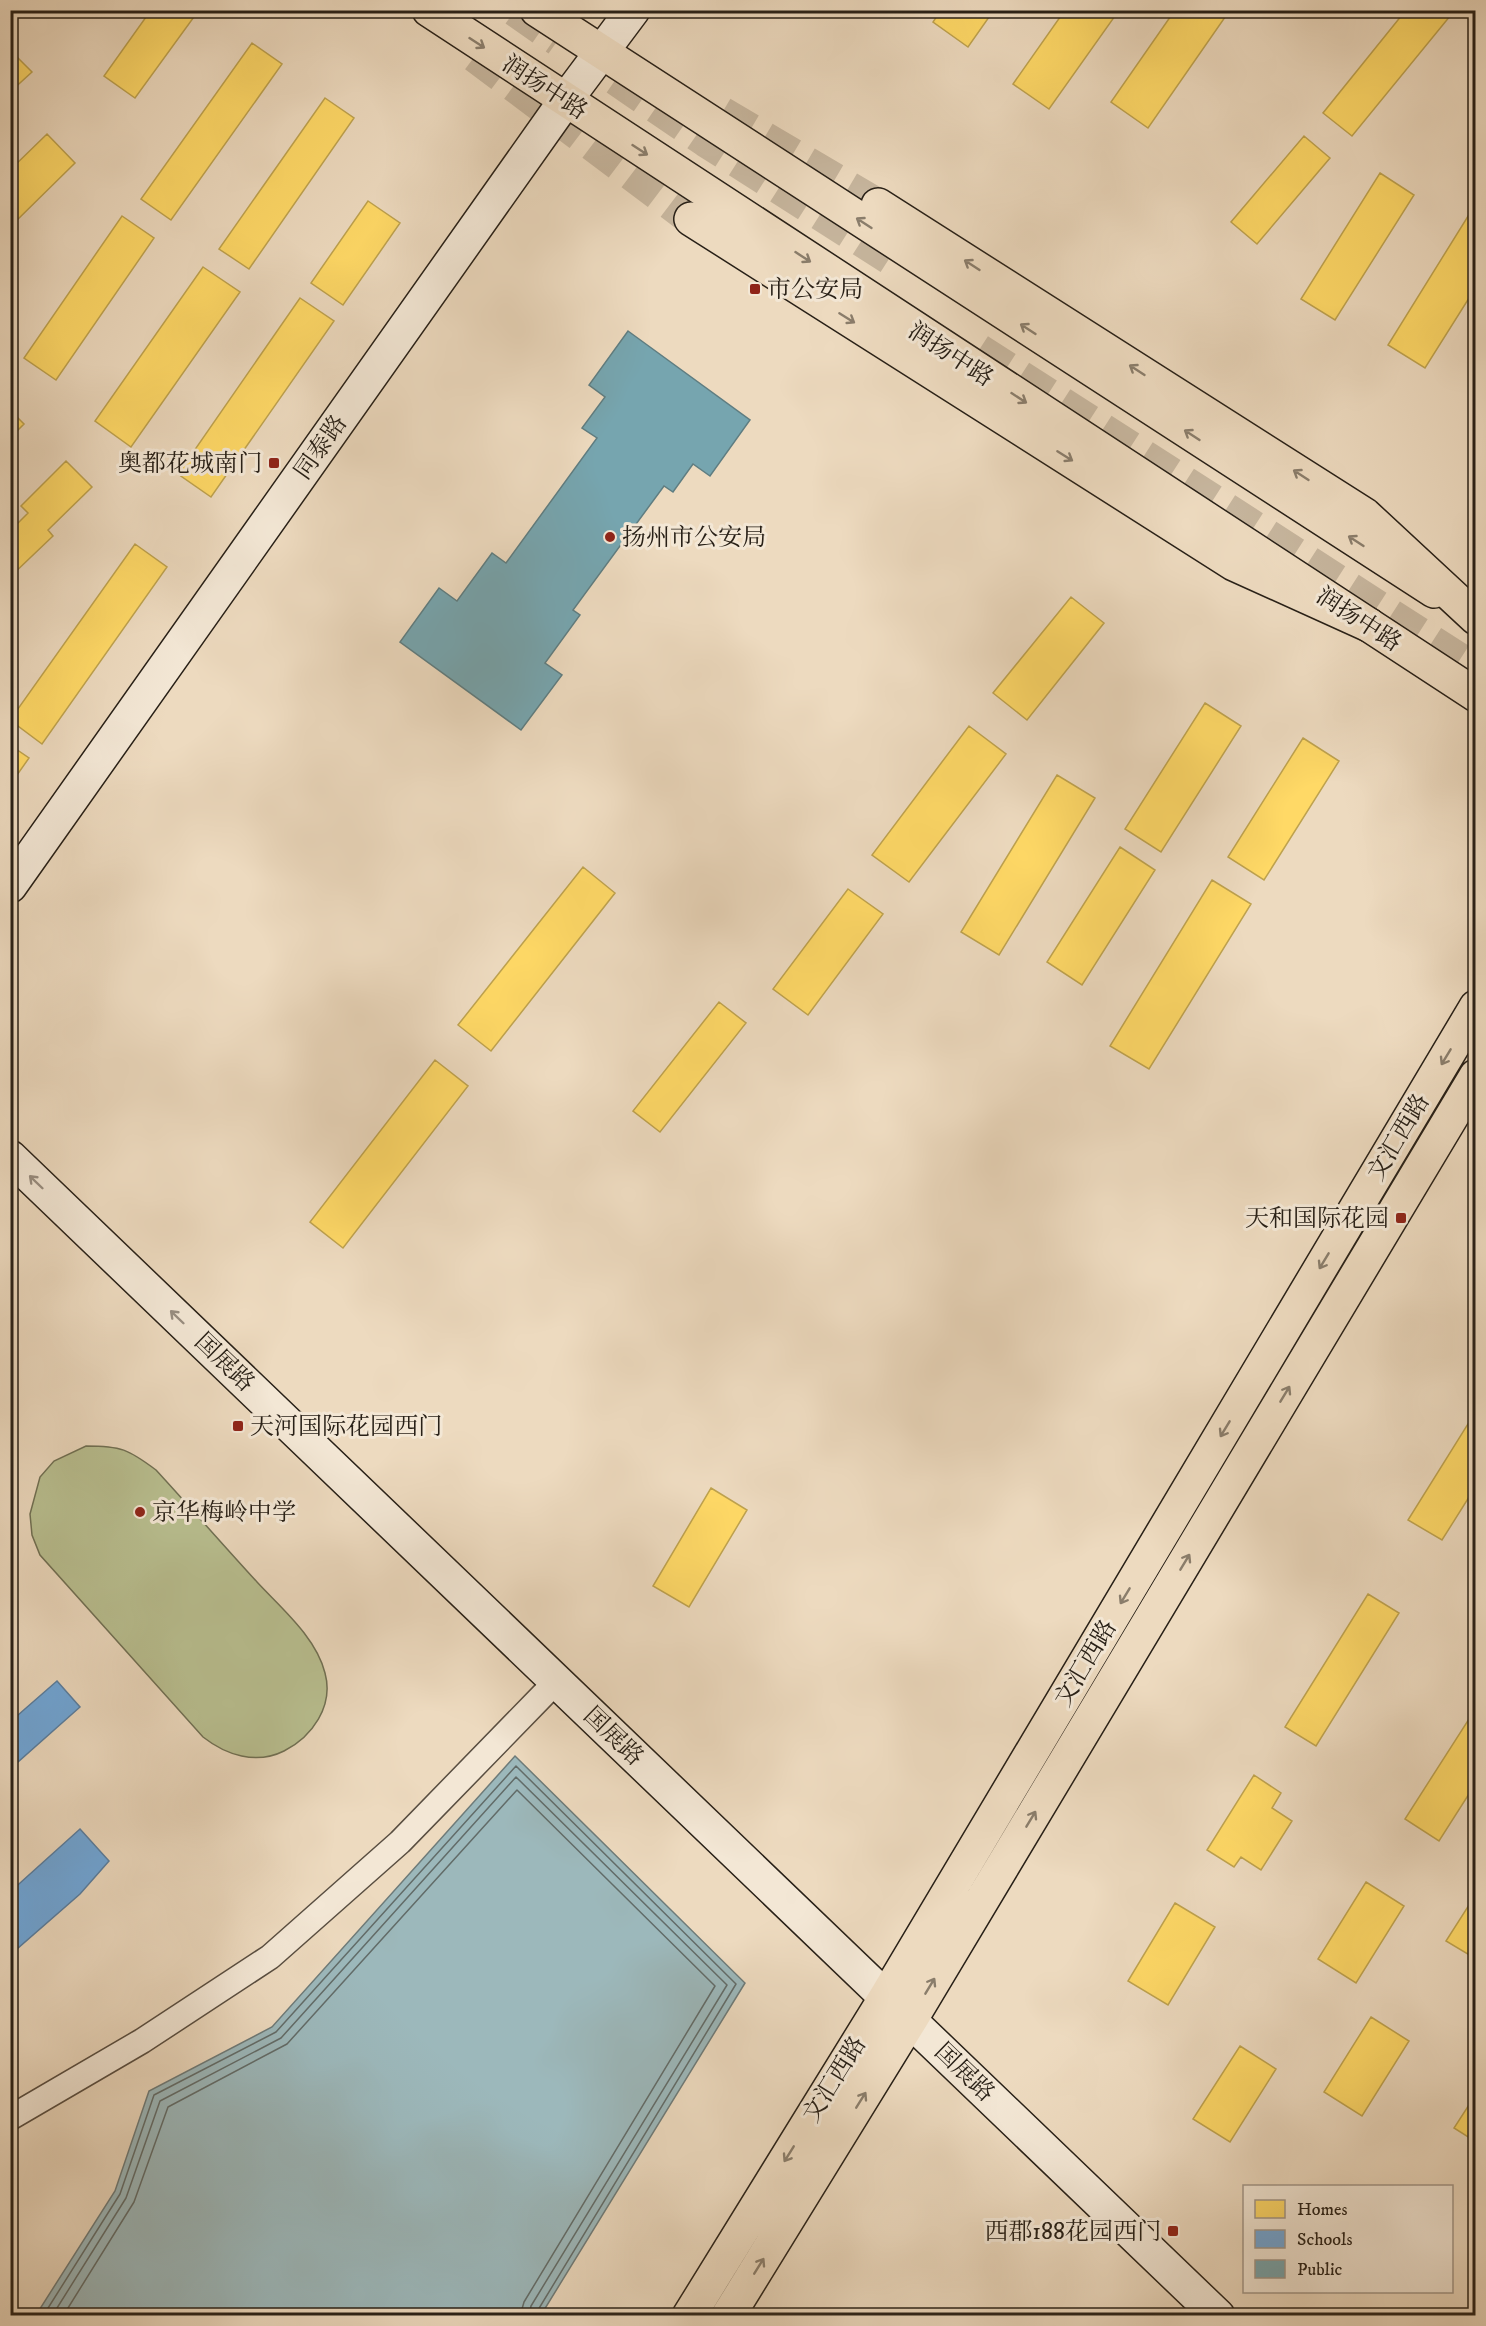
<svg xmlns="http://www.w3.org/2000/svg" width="1486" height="2326" viewBox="0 0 1486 2326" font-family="'IM FELL DW Pica','Noto Serif SC',serif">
<rect width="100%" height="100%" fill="#eddabf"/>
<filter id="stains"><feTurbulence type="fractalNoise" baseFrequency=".00333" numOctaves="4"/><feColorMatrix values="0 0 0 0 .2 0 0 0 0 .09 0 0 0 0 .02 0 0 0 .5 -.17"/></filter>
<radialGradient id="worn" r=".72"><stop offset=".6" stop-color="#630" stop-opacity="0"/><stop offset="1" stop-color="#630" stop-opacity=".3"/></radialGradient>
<path fill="#b9c091" stroke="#707054" stroke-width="1.5" d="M86 1446C121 1446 128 1449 156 1470 190 1507 223 1545 257 1582 281 1608 316 1637 325 1673 334 1706 312 1737 284 1751 256 1765 226 1755 203 1737L40 1555 32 1535 30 1514 40 1477 54 1461Z"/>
<path fill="#9cb8bb" stroke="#6e7b79" stroke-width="1.5" d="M515 1756 745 1983 541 2315H36L115 2191 149 2091 272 2027Z"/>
<path fill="#ffd966" stroke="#bea24e" stroke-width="1.5" d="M151 10H199L135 98 104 76Z
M941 10H994L968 47 933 22Z
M1065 10H1107L1115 16 1049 109 1013 84Z
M1175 10H1230L1148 128 1111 102Z
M1406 10H1455L1352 136 1323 113Z
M252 43 282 64 171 220 141 199Z
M10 50 32 72 10 92Z
M325 98 354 118 249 269 219 249Z
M47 134 75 163 10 227V170Z
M1304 136 1330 158 1257 244 1231 222Z
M1380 173 1414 195 1335 320 1301 299Z
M368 201 400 223 343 305 311 283Z
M1470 213 1476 216V287L1425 368 1388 345Z
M122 216 154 238 56 380 24 358Z
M203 267 240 292 131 447 95 421Z
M300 298 334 321 211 497 178 474Z
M10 410 24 424 10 438Z
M66 461 92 487 48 530 53 536 10 577V531L28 513 21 506Z
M135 544 167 567 42 744 10 720Z
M1071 597 1104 623 1027 720 993 693Z
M1205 703 1241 726 1161 852 1125 829Z
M969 726 1006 754 909 882 872 855Z
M1303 738 1339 761 1264 880 1228 857Z
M10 745 29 758 10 785Z
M1057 775 1095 798 999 955 961 932Z
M1120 847 1155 870 1082 985 1047 962Z
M583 867 615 893 491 1051 458 1025Z
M1212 880 1251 904 1149 1069 1110 1046Z
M848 889 883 914 808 1015 773 989Z
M719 1002 746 1023 660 1132 633 1111Z
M435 1060 468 1086 343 1248 310 1222Z
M1476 1411V1486L1442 1540 1408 1520Z
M711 1488 747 1510 689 1607 653 1586Z
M1368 1594 1399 1613 1316 1746 1285 1727Z
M1476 1708V1783L1439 1841 1405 1819Z
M1254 1775 1281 1793 1272 1808 1292 1821 1261 1870 1241 1857 1234 1867 1207 1850Z
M1366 1882 1404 1906 1356 1983 1318 1959Z
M1476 1894V1959L1446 1941Z
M1175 1903 1215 1927 1168 2005 1128 1981Z
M1371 2017 1409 2041 1362 2116 1324 2092Z
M1240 2046 1276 2069 1230 2142 1193 2119Z
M1476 2094V2142L1454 2128Z"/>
<path fill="#6fa8dc" stroke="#5a7fa1" stroke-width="1.5" d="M57 1681 80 1707 10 1769V1722Z
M80 1829 109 1861 80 1894 10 1955V1892Z"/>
<path fill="#76a5af" stroke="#5f7d81" stroke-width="1.5" d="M628 331 750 420 710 476 693 464 673 492 664 486 573 610 580 615 545 663 562 675 521 730 400 642 439 588 457 601 492 553 506 563 597 438 582 428 605 397 589 385Z"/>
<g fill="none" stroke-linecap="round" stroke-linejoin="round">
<path stroke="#626c69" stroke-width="1.5" d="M43 2316 120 2194 154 2095 276 2032 516 1766 736 1984 538 2310 537 2316
M52 2316 126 2198 160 2101 281 2038 516 1777 727 1985 531 2306 529 2316
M63 2316 134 2202 168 2107 287 2044 517 1790 715 1986 524 2302 520 2316"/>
<path stroke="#c6b59d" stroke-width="33" stroke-dasharray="33 16" stroke-linecap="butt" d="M515 10 558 40
M475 56 691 219
M616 79 706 141 894 261
M722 113 878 205
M979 350 1476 670"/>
<g stroke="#594e41" stroke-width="27">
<path id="street" d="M10 2118 142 2041 270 1957 400 1842 544 1694"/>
</g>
<g stroke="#282017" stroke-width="36">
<path id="secondary" d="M10 886 565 101 633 10
M10 1157 1218 2316"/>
</g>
<g stroke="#282017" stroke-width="36">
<path id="primary" d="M429 10 1476 695
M537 10 1434 591
M689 2316 886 1997 1476 1007
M728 2316 911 2019 1476 1076"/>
</g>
<g stroke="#282017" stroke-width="36">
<path id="highway" d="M878 205 1365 515 1476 618
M691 219 1234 564 1369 625"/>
</g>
<use href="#street" stroke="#f3e7d5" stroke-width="24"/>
<use href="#secondary" stroke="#f3e7d5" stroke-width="33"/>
<use href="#primary" stroke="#eddabf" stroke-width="33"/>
<use href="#highway" stroke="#eddabf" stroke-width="33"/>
</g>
<defs><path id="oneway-shaft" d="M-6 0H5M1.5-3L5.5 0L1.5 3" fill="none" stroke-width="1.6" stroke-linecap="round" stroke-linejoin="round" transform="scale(1.5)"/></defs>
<g stroke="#8a7d6b">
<use href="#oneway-shaft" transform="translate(477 43) rotate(33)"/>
<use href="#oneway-shaft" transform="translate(640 150) rotate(33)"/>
<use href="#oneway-shaft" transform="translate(864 223) rotate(-147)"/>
<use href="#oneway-shaft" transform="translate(803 257) rotate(33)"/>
<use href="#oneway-shaft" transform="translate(972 265) rotate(-147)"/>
<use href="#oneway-shaft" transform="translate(847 318) rotate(32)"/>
<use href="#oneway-shaft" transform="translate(1028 329) rotate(-147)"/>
<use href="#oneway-shaft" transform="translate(1137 370) rotate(-147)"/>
<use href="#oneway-shaft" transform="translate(1019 398) rotate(33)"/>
<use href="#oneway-shaft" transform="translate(1192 435) rotate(-147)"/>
<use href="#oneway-shaft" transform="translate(1065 456) rotate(32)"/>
<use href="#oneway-shaft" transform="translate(1301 475) rotate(-147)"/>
<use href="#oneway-shaft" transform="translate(1356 541) rotate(-147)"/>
<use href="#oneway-shaft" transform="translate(1446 1057) rotate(121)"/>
<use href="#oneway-shaft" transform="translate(1324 1261) rotate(121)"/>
<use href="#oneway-shaft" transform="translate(1285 1394) rotate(-59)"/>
<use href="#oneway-shaft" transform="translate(1225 1429) rotate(121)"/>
<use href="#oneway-shaft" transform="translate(1185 1562) rotate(-59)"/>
<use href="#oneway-shaft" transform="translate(1125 1596) rotate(121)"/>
<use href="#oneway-shaft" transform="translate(1031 1819) rotate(-59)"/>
<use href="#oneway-shaft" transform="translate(930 1986) rotate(-59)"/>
<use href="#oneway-shaft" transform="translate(861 2100) rotate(-58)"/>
<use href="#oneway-shaft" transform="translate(789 2154) rotate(122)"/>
<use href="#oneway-shaft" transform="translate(759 2266) rotate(-58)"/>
</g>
<g stroke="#988d80">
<use href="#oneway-shaft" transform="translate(36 1182) rotate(-136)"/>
<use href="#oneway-shaft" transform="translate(177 1317) rotate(-136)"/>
</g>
<g fill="#8f2418" stroke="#f3e7d5" stroke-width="2">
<rect x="749" y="283" width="12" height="12" rx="3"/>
<rect x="268" y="457" width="12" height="12" rx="3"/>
<circle cx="610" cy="537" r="6"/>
<rect x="1395" y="1212" width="12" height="12" rx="3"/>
<rect x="232" y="1420" width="12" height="12" rx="3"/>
<circle cx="140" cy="1512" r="6"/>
<rect x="1167" y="2225" width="12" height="12" rx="3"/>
</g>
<g text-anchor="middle" stroke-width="6" stroke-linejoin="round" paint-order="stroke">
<g font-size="24" fill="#282017" stroke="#f3e7d5">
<text transform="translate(545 87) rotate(33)" y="8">润扬中路</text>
<text transform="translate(951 354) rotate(33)" y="8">润扬中路</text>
<text transform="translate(320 447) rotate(-55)" y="8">同泰路</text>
<text transform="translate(1359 619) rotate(33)" y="8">润扬中路</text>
<text transform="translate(1398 1137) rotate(-59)" y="8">文汇西路</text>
<text transform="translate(225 1362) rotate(44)" y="8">国展路</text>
<text transform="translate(1085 1663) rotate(-59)" y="8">文汇西路</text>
<text transform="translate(614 1736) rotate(44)" y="8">国展路</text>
<text transform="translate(965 2072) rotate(44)" y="8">国展路</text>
<text transform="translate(834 2079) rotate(-58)" y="8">文汇西路</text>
</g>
<g font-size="24" fill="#282017" stroke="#f3e7d5" text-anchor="start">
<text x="767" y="297">市公安局</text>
<text x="262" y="471" text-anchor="end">奥都花城南门</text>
<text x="622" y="545">扬州市公安局</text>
<text x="1389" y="1226" text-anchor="end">天和国际花园</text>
<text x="250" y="1434">天河国际花园西门</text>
<text x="152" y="1520">京华梅岭中学</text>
<text x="1161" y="2239" text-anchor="end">西郡188花园西门</text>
</g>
</g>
<rect width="1486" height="2326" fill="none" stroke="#eddabf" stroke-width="36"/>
<rect x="12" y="12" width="1462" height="2302" fill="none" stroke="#282017" stroke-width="3"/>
<rect x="18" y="18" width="1450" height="2290" fill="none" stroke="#282017" stroke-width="1.5"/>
<rect x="1243" y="2185" width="210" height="108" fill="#f3e7d5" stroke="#a29789" stroke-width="1.5"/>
<rect x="1255" y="2200" width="30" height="18" fill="#ffd966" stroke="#a29789" stroke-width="1.5"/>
<text x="1297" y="2215" font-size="18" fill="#282017">Homes</text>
<rect x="1255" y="2230" width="30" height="18" fill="#6fa8dc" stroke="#a29789" stroke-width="1.5"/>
<text x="1297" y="2245" font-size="18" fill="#282017">Schools</text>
<rect x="1255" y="2260" width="30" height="18" fill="#76a5af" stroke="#a29789" stroke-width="1.5"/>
<text x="1297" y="2275" font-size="18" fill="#282017">Public</text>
<rect width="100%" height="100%" filter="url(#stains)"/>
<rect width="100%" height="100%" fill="url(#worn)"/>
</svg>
